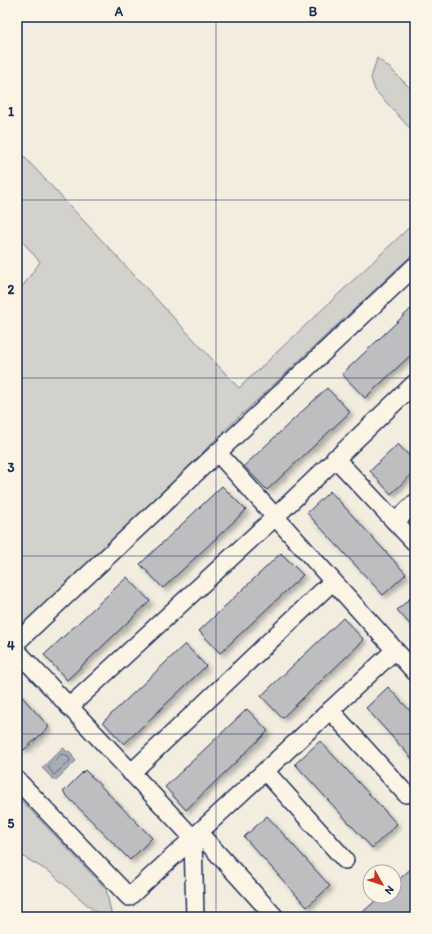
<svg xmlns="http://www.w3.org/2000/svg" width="432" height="934" viewBox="0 0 432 934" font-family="Itim,sans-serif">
<defs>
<filter id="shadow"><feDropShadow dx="3.5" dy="3.5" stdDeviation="2" flood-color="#0004"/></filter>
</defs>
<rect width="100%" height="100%" fill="#f3ede0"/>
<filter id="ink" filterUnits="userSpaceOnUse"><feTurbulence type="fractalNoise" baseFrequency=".025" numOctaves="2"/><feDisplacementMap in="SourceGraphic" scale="8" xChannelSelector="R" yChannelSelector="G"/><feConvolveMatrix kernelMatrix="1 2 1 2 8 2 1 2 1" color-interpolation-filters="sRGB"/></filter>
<g filter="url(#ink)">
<path fill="#d3d1cc" stroke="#778095" d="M377 58 392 70 415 93V134L375 90 371 78Z
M17 149 239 388 415 222V252L225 430 17 638V294L40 262 17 235Z
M17 796 106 889 112 917H101L51 873 17 853Z"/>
<path fill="#a9acb3" stroke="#707a91" d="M63 747 67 752 69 751 73 755 72 756 76 761 55 781 42 768Z"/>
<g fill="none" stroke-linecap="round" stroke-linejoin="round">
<path stroke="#546180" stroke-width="1" d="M62 754 68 756 70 761 54 775 48 767Z"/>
</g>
<path fill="#bebec0" stroke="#1b2f5e" filter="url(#shadow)" d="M415 305V351L365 398 342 374Z
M327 388 350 412 267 490 244 466Z
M398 444 415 462V471L391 494 370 471Z
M222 486 246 510 163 588 140 564Z
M330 491 406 574 383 595 307 513Z
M281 553 303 575 220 653 199 631Z
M127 577 150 601 67 680 44 655Z
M415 594V630L397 610Z
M343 618 364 640 282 718 261 696Z
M185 644 206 666 124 744 103 722Z
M388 687 415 716V762L366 708Z
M17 691 49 727 24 750 17 742Z
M247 709 268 731 186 810 165 787Z
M320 741 397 824 372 848 295 764Z
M85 770 152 838 130 860 63 792Z
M267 816 330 886 307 907 244 837Z
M415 865V917H357L381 896H394V884Z"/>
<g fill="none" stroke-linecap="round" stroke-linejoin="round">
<g stroke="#1b2f5e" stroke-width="20">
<path id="minor" d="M335 458 415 543
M395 522 415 503
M17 642 415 266
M395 650 415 672
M17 651 193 838 129 897 17 780
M69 707 275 517 415 383
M330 710 406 794
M265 771 345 860
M131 773 333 581
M199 833 275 917
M195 917 193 838 395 650 217 452"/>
</g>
<use href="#minor" stroke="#fcf5e5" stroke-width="17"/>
</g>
</g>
<path fill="none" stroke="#1b2f5e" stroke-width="1" stroke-opacity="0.55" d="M216 17V917M17 200H415M17 378H415M17 556H415M17 734H415"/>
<rect width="432" height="934" fill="none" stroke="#fcf5e5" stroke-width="44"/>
<g transform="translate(382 884) rotate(129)"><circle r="19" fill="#fcf5e5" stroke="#a2a6af"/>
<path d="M0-3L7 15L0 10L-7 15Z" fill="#c8321e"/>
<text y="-6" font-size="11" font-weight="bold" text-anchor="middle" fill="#1b2f5e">N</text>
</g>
<rect x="22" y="22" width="388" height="890" fill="none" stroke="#1b2f5e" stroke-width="1.5"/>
<g font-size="13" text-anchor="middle" font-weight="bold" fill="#1b2f5e">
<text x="119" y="16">A</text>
<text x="313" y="16">B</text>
<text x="11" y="116">1</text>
<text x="11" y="294">2</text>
<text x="11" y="472">3</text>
<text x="11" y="650">4</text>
<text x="11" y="828">5</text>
</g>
</svg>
